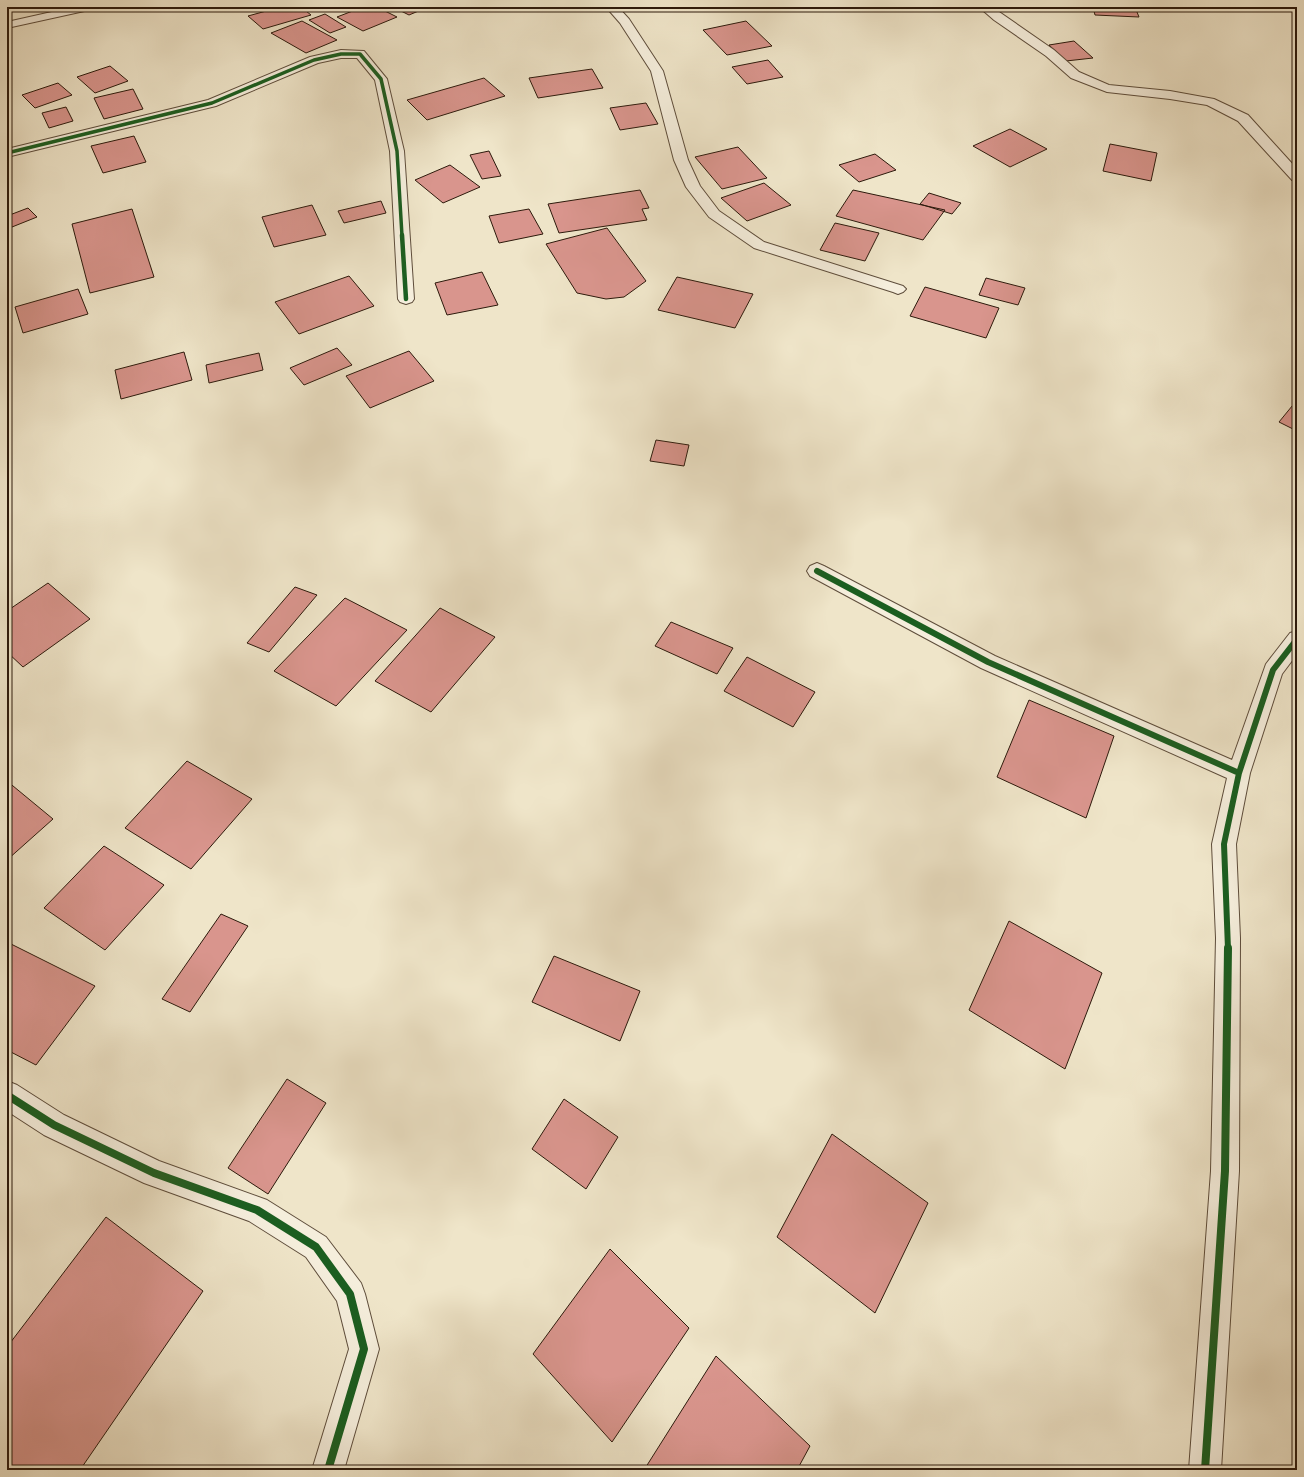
<svg xmlns="http://www.w3.org/2000/svg" width="1304" height="1477" viewBox="0 0 1304 1477" font-family="'Gentium Book Plus',serif">
<rect width="100%" height="100%" fill="#efe5c9"/>
<filter id="stains"><feTurbulence type="fractalNoise" baseFrequency=".005" numOctaves="4"/><feColorMatrix values="0 0 0 0 .2 0 0 0 0 .09 0 0 0 0 .02 0 0 0 .5 -.17"/></filter>
<radialGradient id="worn" r=".72"><stop offset=".6" stop-color="#630" stop-opacity="0"/><stop offset="1" stop-color="#630" stop-opacity=".3"/></radialGradient>
<path fill="#d9958d" stroke="#2d1a0c" d="M281 7H301L311 15 263 29 248 16Z
M363 7H377L397 17 363 31 337 17Z
M393 7H428L409 15Z
M1093 7H1135L1139 17 1095 15Z
M325 14 346 27 330 33 309 20Z
M302 21 337 40 306 53 271 33Z
M746 21 772 46 727 55 703 30Z
M1074 41 1093 58 1066 61 1049 45Z
M768 60 783 77 747 84 732 67Z
M110 66 128 81 95 93 77 77Z
M592 69 603 88 538 98 529 78Z
M484 78 505 96 427 120 407 100Z
M58 83 72 95 35 108 22 95Z
M133 89 143 109 104 119 94 98Z
M646 103 658 124 620 130 610 108Z
M66 107 73 121 49 128 42 113Z
M1010 129 1047 149 1010 167 973 146Z
M134 136 146 162 103 173 91 146Z
M1110 144 1157 153 1151 181 1103 171Z
M738 147 767 178 722 189 695 157Z
M489 151 501 176 482 179 470 155Z
M875 154 896 170 859 182 839 165Z
M450 165 480 187 443 203 415 180Z
M764 183 791 205 747 221 721 198Z
M640 190 649 208 642 209 647 220 559 233 548 204Z
M853 190 945 210 923 240 836 216Z
M929 193 961 203 952 214 920 204Z
M381 201 386 213 344 223 338 211Z
M312 205 326 235 274 247 262 217Z
M28 208 37 217 7 229V216Z
M132 209 154 277 90 293 72 224Z
M529 209 543 234 499 243 489 216Z
M835 223 879 233 865 261 820 250Z
M607 228 646 281 624 297 606 299 577 293 546 244Z
M482 272 498 305 447 315 435 283Z
M349 276 374 306 299 334 275 302Z
M677 277 753 294 735 328 658 310Z
M986 278 1025 288 1018 305 979 295Z
M925 287 999 308 986 338 910 316Z
M78 289 88 314 23 333 15 307Z
M337 348 352 365 304 385 290 368Z
M409 351 434 381 370 408 346 376Z
M184 352 192 380 121 399 115 370Z
M259 353 263 370 209 383 206 365Z
M1297 400V431L1279 422Z
M656 440 689 445 684 466 650 461Z
M48 583 90 619 23 667 7 652V611Z
M295 587 317 595 269 652 247 643Z
M345 598 407 630 336 706 274 671Z
M440 608 495 637 431 712 375 681Z
M671 622 733 648 717 674 655 646Z
M747 657 815 692 793 727 724 691Z
M1029 700 1114 736 1086 818 997 777Z
M1295 710 1297 711V762H1296Z
M187 761 252 799 191 869 125 828Z
M7 781 53 819 7 860Z
M104 846 164 885 105 950 44 908Z
M221 914 248 926 190 1012 162 999Z
M1009 921 1102 973 1065 1069 969 1010Z
M7 942 95 986 36 1065 7 1050Z
M554 956 640 991 620 1041 532 1002Z
M287 1079 326 1103 268 1194 228 1168Z
M564 1099 618 1137 586 1189 532 1149Z
M832 1134 928 1203 875 1313 777 1237Z
M106 1217 203 1291 80 1470H7V1347Z
M610 1249 689 1328 612 1442 533 1354Z
M716 1356 810 1446 797 1470H644Z"/>
<g fill="none" stroke-linecap="round" stroke-linejoin="round">
<g stroke="#5e4d3b" stroke-width="2">
<path id="minor" d="M74 7H95L93 9 89 10 7 28V22Z
M606 7H618L629 19 663 71 688 160 700 186 719 211 764 242 903 286 906 289 903 292 898 294 893 292 754 248 709 217 686 187 674 160 651 71 620 23Z
M979 7H992L1054 50 1079 72 1109 85 1170 91 1214 99 1248 115 1297 169V181L1292 180 1238 121 1207 105 1170 99 1107 92 1071 78 1046 56 994 20Z
M341 50 364 51 387 79 404 151 414 299 412 302 406 304 400 302 398 299 390 151 375 80 357 58H341L318 63 216 106 7 157V149L208 100 310 57Z
M817 563 824 566 995 656 1232 760 1266 664 1290 633 1297 631V654L1282 674 1250 773 1236 844 1240 938 1239 1171 1221 1470H1189L1211 1171 1216 938 1212 844 1227 778 981 668 810 576 807 571 810 566Z
M7 1081 17 1085 64 1115 159 1161 267 1200 326 1237 361 1283 365 1294 379 1349 344 1470H312L349 1349 337 1301 306 1257 249 1221 144 1183 44 1135 7 1111Z"/>
</g>
<use href="#minor" fill="#f5eedc" fill-rule="evenodd"/>
<g stroke="#f5eedc" stroke-width="5">
<path id="cycleway-far3" d="M7 153 212 103 314 60 341 54H360L381 79 397 151 402 236"/>
</g>
<g stroke="#f5eedc" stroke-width="6">
<path id="cycleway-far2" d="M402 235 406 299"/>
</g>
<g stroke="#f5eedc" stroke-width="8">
<path id="cycleway-far1" d="M817 571 988 662 1239 773
M1228 949 1224 844 1239 773 1273 670 1297 639"/>
</g>
<g stroke="#f5eedc" stroke-width="10">
<path id="cycleway" d="M7 1095 54 1125 154 1173 257 1210 316 1247 350 1294 364 1349 328 1470
M1205 1470 1225 1171 1228 948"/>
</g>
<use href="#cycleway-far3" stroke="#1b5e20" stroke-width="3.5"/>
<use href="#cycleway-far2" stroke="#1b5e20" stroke-width="4.5"/>
<use href="#cycleway-far1" stroke="#1b5e20" stroke-width="6"/>
<use href="#cycleway" stroke="#1b5e20" stroke-width="8"/>
</g>
<rect width="1304" height="1477" fill="none" stroke="#efe5c9" stroke-width="24"/>
<rect x="8" y="8" width="1288" height="1461" fill="none" stroke="#2d1a0c" stroke-width="2"/>
<rect x="12" y="12" width="1280" height="1453" fill="none" stroke="#2d1a0c"/>
<rect width="100%" height="100%" filter="url(#stains)"/>
<rect width="100%" height="100%" fill="url(#worn)"/>
</svg>
